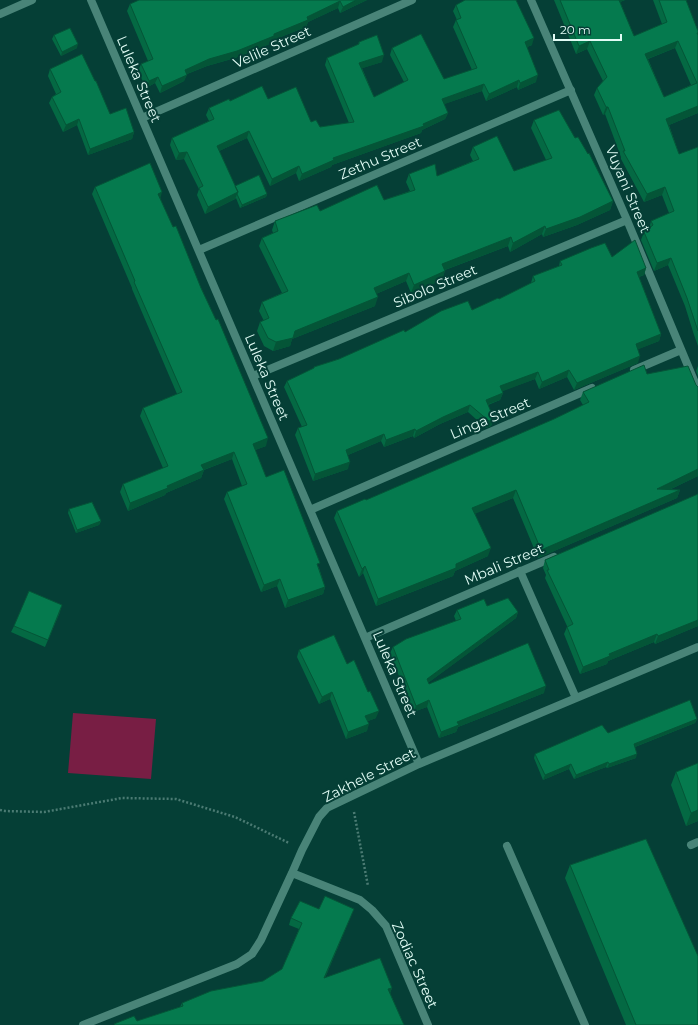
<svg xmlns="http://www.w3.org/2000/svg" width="698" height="1025" viewBox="0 0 698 1025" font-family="Montserrat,sans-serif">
<rect width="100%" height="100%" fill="#053f36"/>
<path fill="#781e44" d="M73 713 156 719 151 779 68 773Z"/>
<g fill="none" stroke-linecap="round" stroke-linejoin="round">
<path stroke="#4b7b73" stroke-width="2.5" stroke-dasharray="2 2" stroke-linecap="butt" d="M0 810 5 811 44 812 122 798 176 799 235 817 289 843
M354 812 368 886"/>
<path stroke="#498478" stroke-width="8" d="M691 845 698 842
M507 846 585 1025"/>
<path stroke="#498478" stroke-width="8" d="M91 0 419 764
M531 0 627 220 698 390
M0 14 32 0
M142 118 412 0
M199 250 571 90
M634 370 681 350
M253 376 627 220
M310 510 592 388
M520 571 576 698
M365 638 554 557
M292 873 360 900 372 910 386 926 428 1025
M83 1025 237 964 252 954 261 940 292 873 302 850 319 817 327 808 419 764 698 647"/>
</g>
<path fill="#046943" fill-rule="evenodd" d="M367 0 340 13 338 8 308 22 306 27 273 40 272 43 235 58 207 66 187 74 184 81 160 93 155 83 146 88 138 71 141 64 148 61 127 11 130 4Z
M554 0H625L620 2 634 36 662 24 653 0H686L698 31V113L669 125 679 154 698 147V346L694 335 685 306 668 265 654 271 641 240 644 232 649 229 651 221 669 213 662 195 644 202 621 159V157L605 114 603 115 594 95 597 88 603 81 587 49 576 54ZM675 48 691 85 664 97 648 59Z
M456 5 532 45 527 47 536 82 518 90 517 87 486 101 482 91 444 104 448 113 445 119 422 130 421 133 332 165 331 167 299 181 296 173 270 186 247 138 219 151 235 186 267 194 266 197 240 208 236 198 235 199 205 214 197 195 199 189 184 159 176 160 170 145 172 138 209 121 206 115 209 108 230 101 268 99 311 122 320 127 349 123 325 65 327 58 358 45 359 42 382 62 362 68 374 97 404 82 390 55 392 48 444 79 472 70 453 27 456 20H457L453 11Z
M54 35 77 48 61 56 52 39Z
M50 69 134 132 132 139 88 155 77 125 63 132 49 103 52 97 56 94 48 76Z
M534 120 575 138 613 201 610 210 577 225 543 237 542 234 510 252 508 246 445 270 442 280 411 293 406 281 376 294 375 306 292 339 290 346 273 351 264 346 257 331 260 322 264 321 259 311 262 302 282 293 259 246 262 238 273 233 272 230 275 221 320 211 384 200 410 191 406 182 409 174 437 176 473 161 470 155 473 147 514 171 546 160 531 128Z
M95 187 160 198 266 446 255 450 266 477 319 568 325 587 323 594 285 608 277 586 261 592 224 499 227 492 242 486 232 459 204 470 201 478 166 493 165 495 128 511 120 492 123 484 163 468 140 416 143 408 177 394 132 289V288L92 194Z
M612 257 646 268 644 275 639 277 661 334 659 341 638 349V363L574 390 567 377 539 389 535 379 502 391 503 393 500 400 488 405 494 419 491 426 486 428 468 412 440 424 414 438 413 436 384 447 381 441 348 455V469L313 481 295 435 298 428 302 427 284 387 287 381 314 368V367L339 359 405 332 472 310 499 299 531 283 533 276 559 266 560 261Z
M698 366V376L696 371Z
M647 374 696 385 698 387V476L669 490H680L677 498 538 558 513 498 475 513 488 556 455 571 453 576 376 606 363 573 359 577 334 518 337 511 366 500 554 419 583 405 580 400 583 392Z
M698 494V626L655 644 654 642 608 661 607 664 580 674 564 634 567 627V626L545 578 546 575 543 568 545 560Z
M69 509 101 521 99 525 76 533 68 513Z
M487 606 518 612 516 618 429 682V684L544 693 458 727 456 732 439 738 427 707 413 712 390 653 393 647 456 621 454 616 457 610Z
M60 612 45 647 11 632 14 626Z
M299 650 347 664 376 718 368 721 367 731 346 739 330 699 319 704 297 657Z
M697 719 695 723 635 747 636 758 607 768 606 767 574 779 569 769 543 780 534 758 535 754 608 733Z
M676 772 698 821 686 826 671 785Z
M570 865 698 1025H626L565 878Z
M319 909 351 916 325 978 392 988 390 993 404 1025H114V1024L137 1021 180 1007 182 1003 263 981 282 969 299 929 289 925 291 918Z"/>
<path fill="#045537" d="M356 0H367L340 13 343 7Z
M617 0H625L615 4Z
M340 1 338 8 308 22 306 27 273 40 272 43 235 58 207 66 182 76 185 70 209 59 274 34 307 17Z
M534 38 532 45 522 49 525 42Z
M590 41 587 49 576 54 579 46Z
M678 41 675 48 642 61 645 54Z
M78 44 77 48 61 56 62 52Z
M384 55 382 62 357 70 359 63Z
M187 75 184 81 160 93 162 86Z
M538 75 536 82 518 90 520 83Z
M158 77 155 83 146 88 149 81Z
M519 80 517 87 486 101 489 94Z
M484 84 482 91 439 106 442 99Z
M698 106V113L664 127 666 119Z
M606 107H608L605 114 603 115Z
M448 113 445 119 422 130 421 133 332 165 331 167 299 181 302 174 333 158 423 124Z
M79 119 77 125 63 132 66 125Z
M249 131 247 138 215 153 217 146Z
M134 132 132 139 88 155 90 149Z
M187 152 184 159 176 160 179 153Z
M299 166 296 173 270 186 272 179Z
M665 187 662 195 644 202 647 194Z
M162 192 160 200 158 194Z
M238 192 235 199 205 214 208 207Z
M267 194 266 197 240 208 242 205Z
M613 201 610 210 577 225 543 237 546 229Z
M545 226 542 234 510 252 513 243Z
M511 237 508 246 439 272 442 264Z
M671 258 668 265 654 271 657 263Z
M646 268 644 275 634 278 637 272Z
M445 271 442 280 411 293 414 285Z
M409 273 406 281 371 296 374 288Z
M378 297 375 306 292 339 290 346 273 351 276 342 295 331Z
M661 334 659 341 634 351 636 344Z
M640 356 638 363 574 390 577 383Z
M569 370 567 377 539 389 542 382Z
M538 372 535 379 498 393 500 386Z
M503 393 500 400 483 406 486 400Z
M470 405 468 412 440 424 414 438 416 431 443 417Z
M494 419 491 426 486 428 489 421Z
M415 429 413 436 384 447 386 440Z
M384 434 381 441 343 457 346 450Z
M268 438 266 446 250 452 253 444Z
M234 452 232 459 198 472 201 465Z
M350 462 348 469 313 481 315 474Z
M698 469V476L654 497 657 489Z
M204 470 201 478 166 493 165 495 128 511 130 503 167 486Z
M516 490 513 498 470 516 472 508Z
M680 490 677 498 538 558 541 550Z
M101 521 99 525 76 533 77 530Z
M491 548 488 556 455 571 453 576 376 606 378 599Z
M365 566 363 573 359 577 362 569Z
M280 579 277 586 261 592 264 585Z
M325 587 323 594 285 608 288 600Z
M62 605 60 612 45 647 48 640Z
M518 612 516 618 424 686 427 679Z
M698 620V626L655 644 658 636Z
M657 634 654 642 608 661 607 664 580 674 583 667 609 654Z
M546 686 544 693 458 727 456 732 439 738 441 732 457 722Z
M332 692 330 699 319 704 322 697Z
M429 700 427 707 413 712 416 706Z
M379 711 376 718 363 723 365 716Z
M697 719 695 723 632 748 634 744Z
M369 724 367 731 346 739 348 732Z
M637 754 636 758 607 768 609 764Z
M608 762 606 767 574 779 576 775Z
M571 764 569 769 543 780 545 775Z
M698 810V821L686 826 691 813Z
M354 909 351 916 322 985 324 978Z
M392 988 390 994 388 989Z"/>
<path fill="#057a4e" stroke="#045537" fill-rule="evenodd" d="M139 0H356L343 7 340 1 307 17 308 20 274 34V36L237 51 209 59 185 70 187 75 162 86 158 77 149 81 141 64 153 59 130 4Z
M465 0H516L534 38 525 42 538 75 520 83 519 80 489 94 484 84 442 99 448 113 423 124 424 126 333 158 334 160 302 174 299 166 272 179 249 131 217 146 238 192 208 207 199 188 203 186 187 152 179 153 172 138 214 119 209 108 229 99 230 101 262 86 268 99 296 87 311 122 316 120 320 127 354 122 327 58 359 44V42L377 35 384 55 359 63 374 97 408 80 392 48 421 34 444 79 477 68 456 20 461 18 456 5Z
M560 0H619L634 36 667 22 659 0H686L698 31V33H697L698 35V106L666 119 679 154 698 147V331L687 298 671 258 657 263 644 232 653 225 651 221 674 211 665 187 647 194 623 151H625L608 107H606L597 88 607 77 590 41 579 46ZM678 41 697 83 664 97 645 54Z
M70 28 78 44 62 52 54 35Z
M82 54 95 81H96L110 114 126 108 134 132 90 149 79 119 66 125 52 97 61 92 50 69Z
M559 110 575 138 578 137 588 154 589 153 613 201 580 217 546 229 545 226 513 243 511 237 442 264 445 271 414 285 409 273 374 288 378 297 295 331 293 338 276 342 268 338 260 322 269 318 262 302 288 291 262 238 278 231 275 221 317 205 320 211 377 185 384 200 415 190 409 174 435 164 437 176 479 159 473 147 497 136 514 171 552 158 534 120Z
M150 163 162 192 158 194 173 227 176 226 201 288 216 320 218 319 268 438 253 444 266 477 284 470 320 563 317 564 325 587 288 600 280 579 264 585 227 492 247 484 234 452 201 465 204 470 167 486 168 488 130 503 123 484 168 466 143 408 182 392 134 282 135 281 95 187Z
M259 175 267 194 242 205 237 194 238 192 235 186Z
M635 240 646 268 637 272 661 334 636 344 640 356 577 383 569 370 542 382 538 372 500 386 503 393 486 400 494 419 489 421 470 405 443 417 416 431 415 429 386 440 384 434 346 450 350 462 315 474 298 428 307 425 287 381 314 368V367L339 359 404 330 405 332 441 311 468 301 472 310 498 298 499 299 535 281 533 276 562 265 560 261 591 248 605 243 612 257Z
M644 365 647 374 688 366 696 385 698 387V469L657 489 680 490 541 550 516 490 472 508 491 548 456 564V568L378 599 365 566 362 569 337 511 365 499 366 500 554 419 589 402 583 392Z
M698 494V620L658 636 657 634 609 654 610 656 583 667 567 627 573 624 547 570H549L545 560Z
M92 502 101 521 77 530 69 509Z
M29 591 62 605 48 640 14 626Z
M508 598 518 612 427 679 429 684 528 643 546 686 457 722 459 725 441 732 429 700 416 706 393 647 406 639 461 619 457 610 484 599 487 606Z
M334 635 347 664 354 660 368 692 370 691 379 711 365 716 369 724 348 732 332 692 322 697 299 650Z
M690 700 697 719 634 744 637 754 609 764 608 762 576 775 571 764 545 775 535 754 602 725 608 733Z
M698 763V810L691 813 676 772Z
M646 839 698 956V1025H636L570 865Z
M325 896 354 909 324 978 380 958 392 988 388 989 404 1025H115L114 1024 134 1016 137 1021 183 1006 182 1003 211 991 263 981 282 969 302 923 291 918 300 901 319 909Z"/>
<g text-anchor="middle" stroke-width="4" stroke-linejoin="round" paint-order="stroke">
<g font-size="14" fill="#e1fcf5" stroke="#053f36">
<text transform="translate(272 47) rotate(-24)" y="5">Velile Street</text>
<text transform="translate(139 79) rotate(67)" y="5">Luleka Street</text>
<text transform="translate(380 158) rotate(-23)" y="5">Zethu Street</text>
<text transform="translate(628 189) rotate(67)" y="5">Vuyani Street</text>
<text transform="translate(435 286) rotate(-23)" y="5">Sibolo Street</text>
<text transform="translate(267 377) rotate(67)" y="5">Luleka Street</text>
<text transform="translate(490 418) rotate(-23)" y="5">Linga Street</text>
<text transform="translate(504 564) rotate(-23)" y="5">Mbali Street</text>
<text transform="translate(395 674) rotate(67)" y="5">Luleka Street</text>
<text transform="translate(369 775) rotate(-27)" y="5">Zakhele Street</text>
<text transform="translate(415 965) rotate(66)" y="5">Zodiac Street</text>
</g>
</g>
<path d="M554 34v6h67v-6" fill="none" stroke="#e1fcf5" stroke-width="2"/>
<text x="560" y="34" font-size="12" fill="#e1fcf5" stroke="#053f36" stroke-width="3" paint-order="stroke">20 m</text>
</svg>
